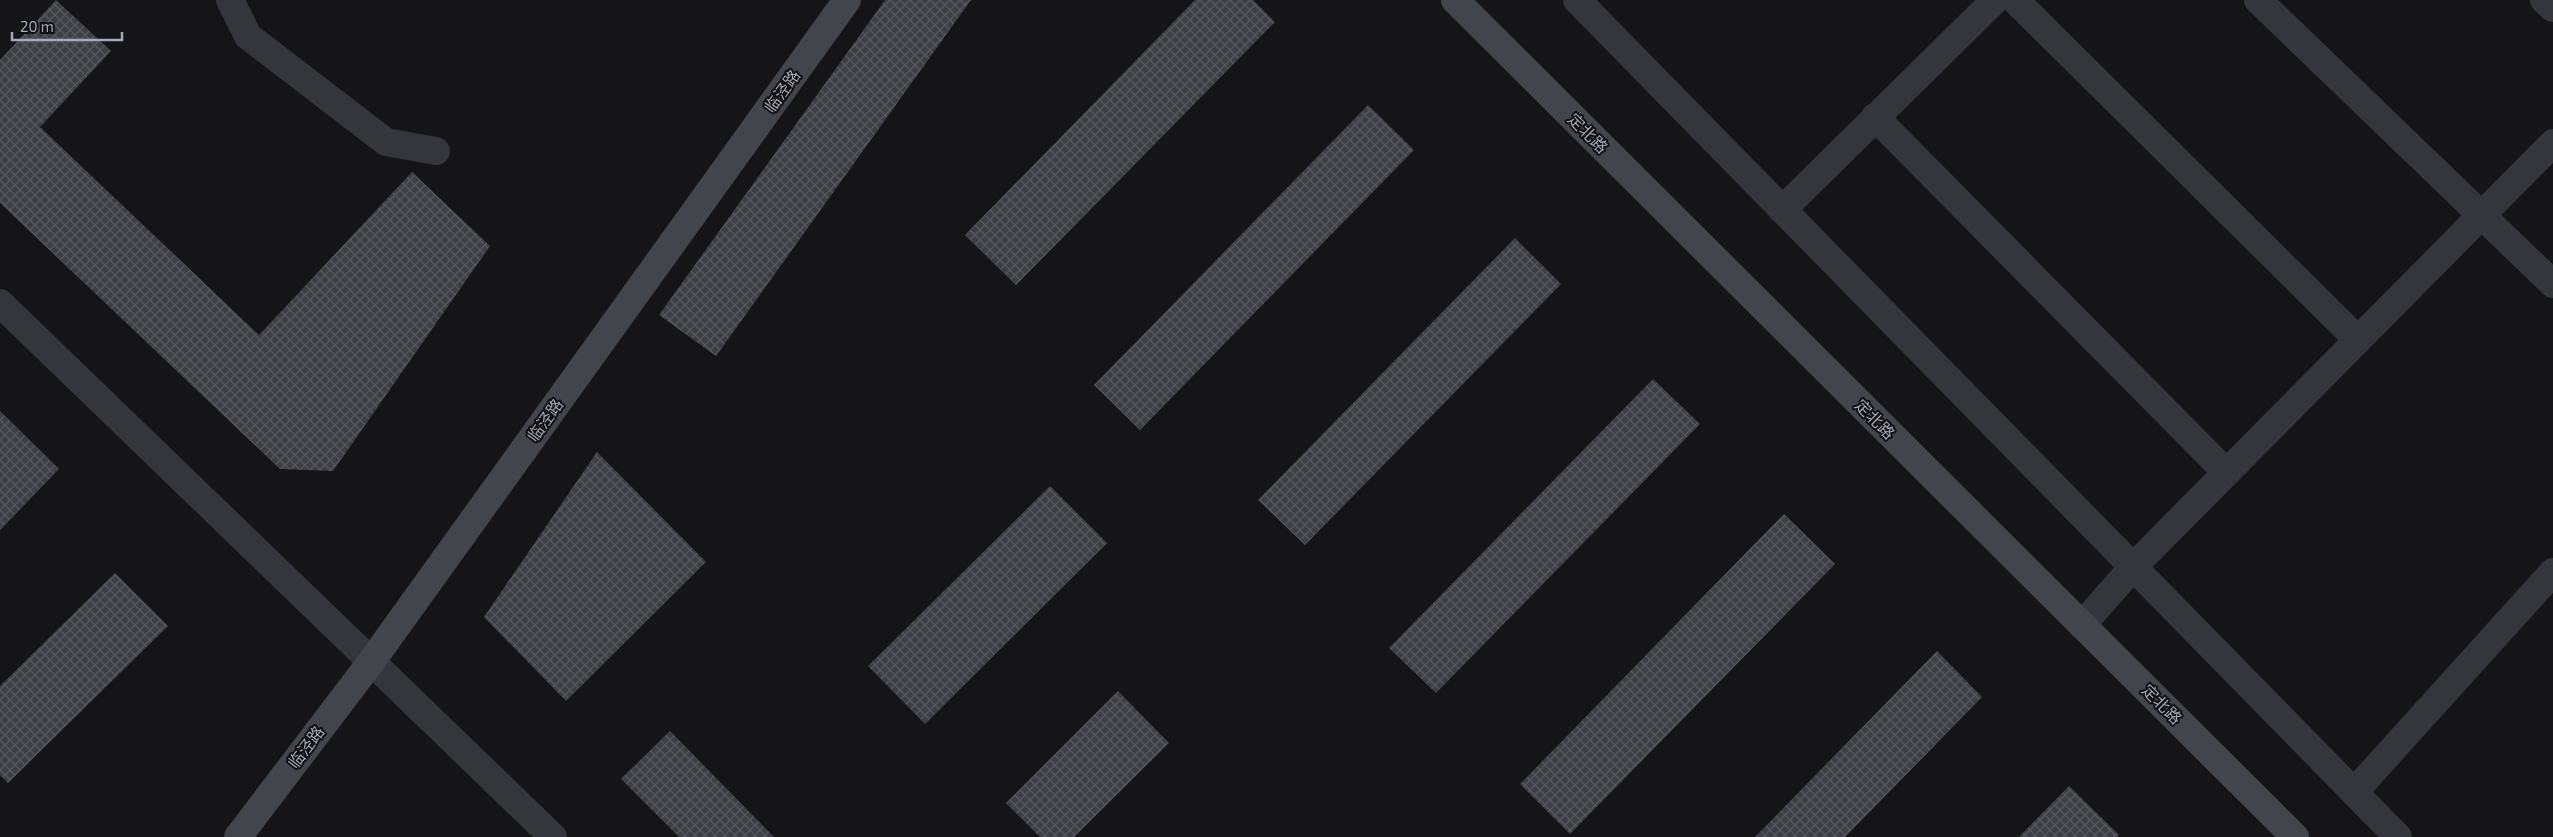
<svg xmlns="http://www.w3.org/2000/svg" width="2553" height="837" viewBox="0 0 2553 837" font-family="'Exo 2','Noto Sans SC',sans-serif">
<defs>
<pattern id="building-cross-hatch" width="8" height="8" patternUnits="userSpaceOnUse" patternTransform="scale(1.25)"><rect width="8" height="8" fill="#3e3f44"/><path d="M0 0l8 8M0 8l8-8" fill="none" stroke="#57585d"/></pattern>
</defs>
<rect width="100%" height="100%" fill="#151517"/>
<path fill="url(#building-cross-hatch)" d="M56 0 111 51 40 127 259 335 412 172 490 246 333 471 280 469 0 203V60Z
M885 0H971L716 356 659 315Z
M1195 0H1253L1275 22 1016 285 965 235Z
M1368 105 1414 150 1140 430 1094 385Z
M1515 238 1561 284 1305 545 1258 500Z
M1653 379 1700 424 1436 693 1389 648Z
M0 411 59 469 0 530Z
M597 452 706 562 566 701 484 617Z
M1050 486 1107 543 925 724 868 666Z
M1784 514 1835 564 1570 834 1520 784Z
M115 573 168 626 8 783 0 775V686Z
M1937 651 1982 697 1845 837H1755Z
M1118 691 1169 743 1074 837H1040L1006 803Z
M670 731 774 837H679L621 779Z
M2069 786 2119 835 2117 837H2019Z"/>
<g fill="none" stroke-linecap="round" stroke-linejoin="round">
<path stroke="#35363c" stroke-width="28" d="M230 0 248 36 386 142 436 151
M1577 0 2398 837
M2015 0 2358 340
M2258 0 2553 284
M2544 0 2553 8
M1875 117 2226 472
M1782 210 1995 0
M0 303 553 837
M2082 625 2133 567 2553 143
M2354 792 2553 572"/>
<path stroke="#43454c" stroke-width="28" d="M1455 0 2295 837
M238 837 371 662 847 0"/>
</g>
<g text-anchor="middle" stroke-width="4" stroke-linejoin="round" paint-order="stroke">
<g font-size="16" fill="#a5a9b8" stroke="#101012">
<text transform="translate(782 91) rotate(-54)" y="6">临泾路</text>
<text transform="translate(1588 133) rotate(45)" y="6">定北路</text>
<text transform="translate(1875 419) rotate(45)" y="6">定北路</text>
<text transform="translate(545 420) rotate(-54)" y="6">临泾路</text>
<text transform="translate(2162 704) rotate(45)" y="6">定北路</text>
<text transform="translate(306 747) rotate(-53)" y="6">临泾路</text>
</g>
</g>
<path d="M12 32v8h110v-8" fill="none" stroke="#a5a9b8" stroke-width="2.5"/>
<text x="20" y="32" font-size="15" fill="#a5a9b8" stroke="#101012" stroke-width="4" paint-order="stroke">20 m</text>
</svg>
